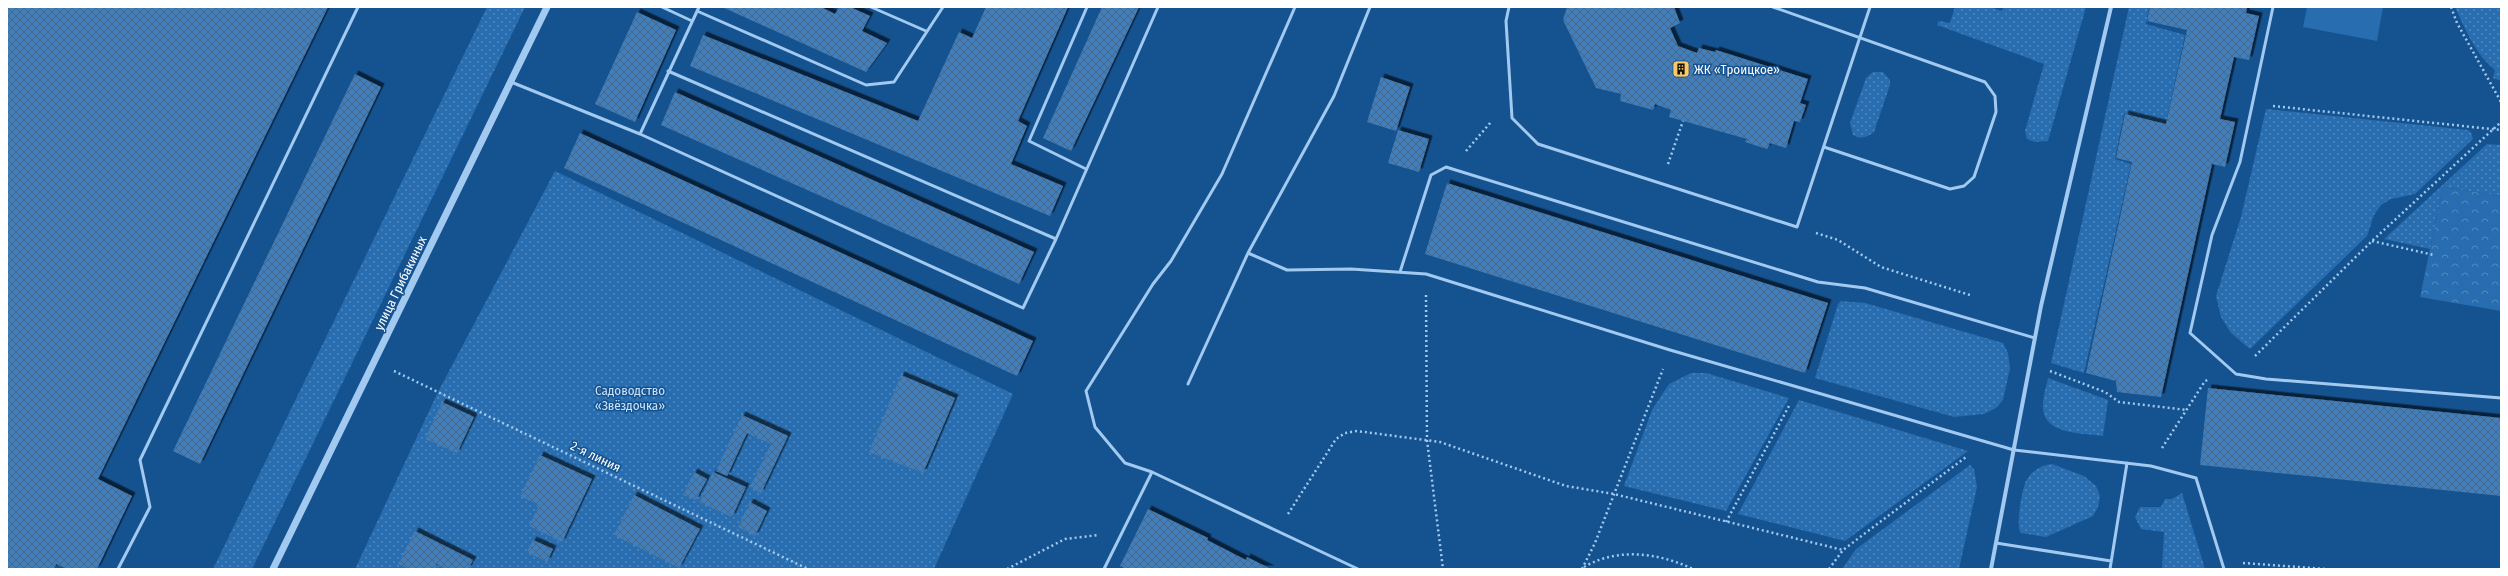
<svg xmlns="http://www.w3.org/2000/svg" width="2508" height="576" viewBox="0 0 2508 576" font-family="'Fira Sans Condensed',sans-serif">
<defs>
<pattern id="grass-dots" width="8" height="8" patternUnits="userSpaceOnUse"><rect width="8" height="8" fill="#276daf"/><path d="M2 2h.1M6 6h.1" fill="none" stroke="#528abf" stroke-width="1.8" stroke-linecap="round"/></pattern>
<pattern id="park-crowns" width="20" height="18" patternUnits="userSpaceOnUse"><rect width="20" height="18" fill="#276daf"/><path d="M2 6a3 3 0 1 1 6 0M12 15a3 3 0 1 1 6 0" fill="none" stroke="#528abf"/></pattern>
<pattern id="building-cross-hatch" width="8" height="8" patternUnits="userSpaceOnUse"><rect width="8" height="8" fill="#427fba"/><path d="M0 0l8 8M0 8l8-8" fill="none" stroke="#466888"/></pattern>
<filter id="shadow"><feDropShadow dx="3.5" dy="-3.5" stdDeviation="0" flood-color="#0009"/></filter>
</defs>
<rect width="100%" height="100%" fill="#155290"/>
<path fill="url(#grass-dots)" d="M487 7H525L252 569H213Z
M1955 7H1990L2002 11 2004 7H2086L2048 141 2035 142 2027 139 2025 131 2044 64 1937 25 1939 21 1950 23Z
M2129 7H2149L2146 24 2185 35 2166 123 2124 114 2115 159 2131 164 2084 373 2051 363Z
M2455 7H2501V81L2493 78 2495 70C2476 55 2465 29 2455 7Z
M1873 72H1883L1890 80V85L1874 132C1867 137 1861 140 1853 135L1850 123 1866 78Z
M2266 109 2468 130 2471 132 2473 139 2415 194 2391 199 2381 205 2374 215 2367 236 2250 349 2231 333 2221 317 2216 296 2241 217Z
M2487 144 2501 145V196L2443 187 2430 249 2384 239Z
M555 171 1013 394 934 569H355L438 392Z
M1841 301 1865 303 2003 343 2008 353 2010 368 2003 400 1996 408 1984 414 1954 417 1815 378 1838 304Z
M1691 373H1706L1789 398 1726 511 1624 486 1652 410 1669 384Z
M2048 378 2108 400 2103 436C2084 433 2045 435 2043 409 2042 399 2046 388 2048 378Z
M1799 400 1968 451 1845 541 1738 514Z
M2052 464 2084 476 2096 486 2100 496 2098 507 2093 516 2046 537 2021 533C2015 527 2022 489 2026 481 2031 471 2042 465 2052 464Z
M1970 465 1974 469 1977 487 1959 569H1842L1856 549Z
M2182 493 2205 569H2162L2164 532 2141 529 2135 517 2140 507H2161L2165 499H2172Z"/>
<path fill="url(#park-crowns)" d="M2443 187 2501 196V311L2420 297Z"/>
<path fill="#276daf" d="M2307 7H2383L2377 41 2303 27Z"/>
<path fill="url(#building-cross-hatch)" filter="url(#shadow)" d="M7 7H328L98 479 132 496 97 569H67L56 564 54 569H7Z
M722 7H821L835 14 839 7H850L870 16 862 31 887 43 866 72Z
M986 7H1068L1018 121 1027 126 1011 164 1063 186 1050 216 690 66 703 35 918 121 959 32 972 38Z
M1102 7H1139L1071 151 1043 138Z
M1567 7H1674L1680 23 1670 28 1678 46 1697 53 1699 48 1715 52 1716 50 1808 79 1800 103 1806 105 1800 122 1794 121 1786 148 1770 143 1767 149 1745 142 1747 139 1669 117 1671 110 1655 104 1653 110 1620 101 1621 94 1596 88 1563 20Z
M2150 7H2247L2246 13 2259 16 2249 60 2234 57 2220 119 2235 122 2225 167 2212 164 2161 397 2117 392 2116 381 2086 373 2132 162 2116 158 2125 114 2166 124 2187 30 2147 21Z
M637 12 676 30 635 122 595 104Z
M355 74 381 87 200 464 173 451Z
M1381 77 1410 87 1396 131 1367 122Z
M675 92 1034 252 1019 284 661 125Z
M1398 130 1429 139 1419 172 1388 163Z
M580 133 1033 341 1017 376 564 168Z
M1447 183 1828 303 1805 373 1425 254Z
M901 375 955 398 923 473 869 452Z
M2208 388 2501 418V496L2200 465Z
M442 402 474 417 457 453 425 439Z
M742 415 788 436 761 493 750 487 771 444 747 433 727 476 716 471Z
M540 455 592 479 562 542 529 526 539 505 520 496Z
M694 472 707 479 696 500 683 495Z
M713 472 746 487 732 517 699 502Z
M634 495 700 529 679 568 614 535Z
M750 502 767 511 755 536 738 527Z
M1148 509 1208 538 1207 540 1246 560 1247 557 1271 569H1127L1120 566Z
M415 531 473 560 468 569H447L437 564 435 569H409L398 564Z
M533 540 553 549 547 562 527 552Z"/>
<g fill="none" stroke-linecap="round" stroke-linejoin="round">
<path stroke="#a2caf1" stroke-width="2.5" stroke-dasharray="2 3" stroke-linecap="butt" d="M2451 7 2457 23 2501 102
M2273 106 2501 130
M1466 151 1491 122
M1668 164 1683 121
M1816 233 1838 240 1881 267 1970 295
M2372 241 2434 255
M1426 295 1427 440 1443 569
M2255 356 2372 241 2501 122
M394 371 808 569
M2050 371 2105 392 2119 402 2187 410
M2162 448 2205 381 2210 379
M1288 514 1336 439 1345 433 1357 431 1440 442 1566 486 1614 494 1843 550
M1726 522 1789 406
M2243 563 2326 569
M1584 567C1618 547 1659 553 1693 569
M1007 569 1065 539 1099 535
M1582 569 1595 543 1663 369
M1829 569 1843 550 1966 457"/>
<path stroke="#a2caf1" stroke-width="3" d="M662 7 692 21
M699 7 640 134 1023 308 1056 239 1158 7
M871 7 926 31
M1295 7 1222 174 1171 261 1153 284 1086 391 1095 427 1125 463 1152 472 1358 569
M1509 7 1506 21 1512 118 1538 144 1797 227 1870 7
M1773 7 1985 82 1995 96 1996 112 1974 177 1964 186 1950 189 1824 147
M2273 7 2240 162 2212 235 2190 333 2236 374 2266 379 2501 398
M697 11 866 85 894 82 943 7
M668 71 1056 239
M511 82 640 134
M1086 169 1029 141 1087 7
M1248 253 1287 270 1351 269 1426 274 1670 350 2014 450 2151 466 2196 478 2224 569
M1400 272 1431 175 1446 167 1818 282 1865 288 2035 338
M1188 384 1248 253 1334 96 1370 7
M1996 543 2111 561
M118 569 150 507 140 460 358 7
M1104 569 1152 472
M2110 569 2127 463"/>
<path stroke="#a2caf1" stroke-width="4" d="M1991 569 2041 306 2111 7"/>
<path stroke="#a2caf1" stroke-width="7" d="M273 569 547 7"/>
</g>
<defs>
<g id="building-square" transform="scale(0.9)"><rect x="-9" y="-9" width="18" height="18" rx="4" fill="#ffc861" stroke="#155290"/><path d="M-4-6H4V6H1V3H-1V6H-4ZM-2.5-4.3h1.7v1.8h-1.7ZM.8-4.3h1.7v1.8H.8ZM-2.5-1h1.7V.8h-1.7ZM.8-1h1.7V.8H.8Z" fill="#111"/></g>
</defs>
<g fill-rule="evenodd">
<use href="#building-square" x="1681" y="69"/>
</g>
<g text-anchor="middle" stroke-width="3" stroke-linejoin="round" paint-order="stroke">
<g font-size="13" fill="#fff" stroke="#155290" text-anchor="start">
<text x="1694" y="74">ЖК «Троицкое»</text>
</g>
<g font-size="13" fill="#fff" stroke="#155290">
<text transform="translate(400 283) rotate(-64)" y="5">улица Грибакиных</text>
<text transform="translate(596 456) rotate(26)" y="5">2-я линия</text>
</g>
<g font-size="13" fill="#c9e3fc" stroke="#155290">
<text x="630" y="395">Садоводство<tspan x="630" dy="15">«Звёздочка»</tspan></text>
</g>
</g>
<rect width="2508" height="576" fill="none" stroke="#ffffff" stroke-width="16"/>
</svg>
